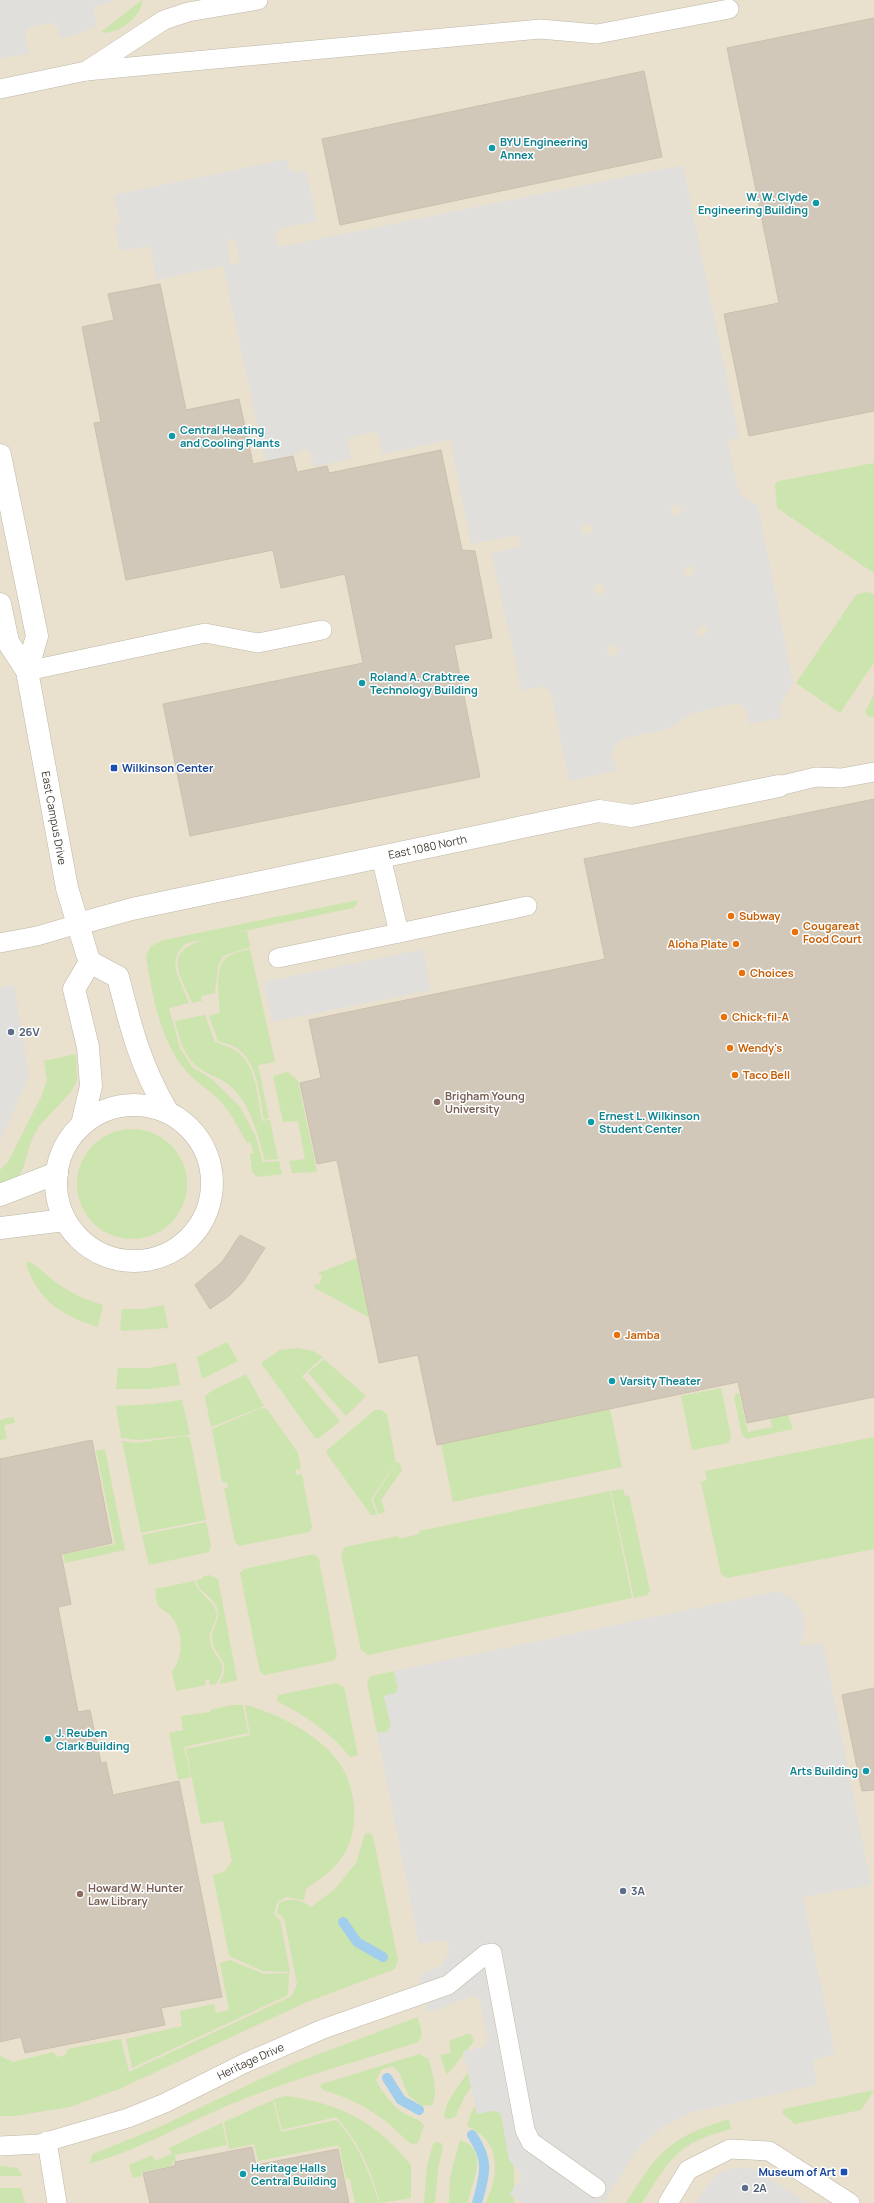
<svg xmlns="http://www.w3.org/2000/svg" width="874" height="2203" viewBox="0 0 874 2203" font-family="Manrope,sans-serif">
<rect width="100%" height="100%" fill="#f1ece3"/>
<path fill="#e9e1cd" d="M0 0H874V2203H0Z"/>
<path fill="#cce4ad" d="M142 0C144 15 116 37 101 32Z
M874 463V573L777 508 775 484 779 481Z
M867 592 874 594V662L840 713 796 683 854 598 857 594Z
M874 694V717H869L865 712Z
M358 900 357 904 353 908 187 943C164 961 181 980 189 1003L169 1008 180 1048 192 1067 212 1079 240 1107 255 1135 263 1162 279 1161 282 1174 257 1177 252 1172 250 1154 254 1153 250 1142 247 1143C239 1129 232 1114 221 1102 211 1091 197 1083 187 1072 160 1042 152 994 146 956L151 946 164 940Z
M247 931 250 947 223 956 218 967 215 993 201 996 202 1001 192 1003C188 992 180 980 178 968 172 939 227 935 247 931Z
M250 949 275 1062 258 1065 269 1118 264 1120C259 1096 258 1060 235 1047 230 1044 223 1043 218 1041L209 1016 220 1013C219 1001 215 969 224 960 230 953 242 951 250 949Z
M205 1015 215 1042C225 1045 235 1049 242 1056 257 1071 258 1102 262 1121L270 1120 278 1159 265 1160C258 1137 253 1113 238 1094 231 1085 221 1079 211 1075 186 1063 181 1046 175 1021Z
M76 1054 77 1081 71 1092 39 1126 30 1144 24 1166 18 1177 0 1187V1170L8 1162 42 1095 47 1080 44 1061Z
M288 1072 298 1081 317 1172 292 1173 289 1161 305 1159 298 1121 283 1122 273 1076Z
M77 1184a55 55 0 1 1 110 0a55 55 0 1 1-110 0Z
M357 1258 370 1318 315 1288 314 1284 319 1285 322 1276 318 1273Z
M29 1261C40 1268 47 1276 57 1283 70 1293 87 1300 103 1305L98 1327C63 1316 38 1301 26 1264Z
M164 1305 168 1328 123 1331 120 1329 122 1309H144Z
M227 1342 238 1361 202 1379 197 1357Z
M297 1348 313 1351 323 1357 302 1376 340 1421 319 1438H315L261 1363 280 1350Z
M324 1359 366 1396 346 1416 308 1373Z
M176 1363 180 1385 150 1389H116L118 1368H149Z
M246 1374 264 1406 211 1427 205 1397C210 1389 236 1381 246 1374Z
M721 1388 731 1437 728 1443 692 1450 681 1396Z
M737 1393H739L748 1432 772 1427 769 1412 786 1409 793 1429 747 1439 742 1435 734 1397Z
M182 1400 190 1435 139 1440 121 1438 116 1406 153 1404Z
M261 1408 267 1409 298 1453 301 1469 296 1470V1475L302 1474 312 1527 309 1532 239 1546 235 1542 224 1488H228L227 1482H222L212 1429Z
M610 1409 622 1467 453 1502 441 1444Z
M375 1410H381L387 1414 396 1463 371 1499 377 1515H371L327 1454V1450Z
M11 1417 14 1418 15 1423 4 1425 7 1439 0 1440V1420Z
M186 1436 190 1438 206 1520 141 1533 122 1441 136 1443Z
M874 1437V1549L727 1578 721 1574 701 1482 707 1480 705 1471Z
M105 1449 125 1550 65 1563 63 1554 115 1544 96 1451Z
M397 1462 400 1464 402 1470 381 1500 385 1512 378 1514 373 1499Z
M623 1489 625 1496 629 1495 650 1591 647 1595 634 1598 611 1491Z
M610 1491 632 1598 368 1655 361 1650 341 1554 345 1547 398 1536 399 1539 419 1534V1531Z
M206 1522 211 1546 209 1552 149 1565 142 1535Z
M314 1554 319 1559 337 1657 332 1661 265 1675 260 1672 240 1573 244 1569Z
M209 1575 218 1579 237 1679 235 1681 219 1684C220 1681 223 1677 224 1673 227 1659 212 1651 212 1639 211 1626 224 1618 215 1604 209 1594 199 1592 196 1580L203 1579 202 1577Z
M194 1581C199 1595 213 1599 217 1614 216 1624 208 1631 210 1641 213 1661 232 1659 216 1684L210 1685 209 1679 205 1680 206 1685 176 1691 172 1672C184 1655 184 1631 170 1615 166 1611 160 1609 158 1605 156 1601 156 1594 155 1589Z
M394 1671 398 1688 396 1693 384 1696 391 1726 387 1732 377 1733 367 1682 371 1676Z
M337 1683 344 1687 358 1755 350 1757C330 1732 305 1715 277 1701L278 1695Z
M232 1705H243L248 1733 184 1747 191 1777 178 1780 169 1733 183 1730 181 1716 210 1712V1710Z
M245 1705C280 1713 334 1742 347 1777 351 1786 353 1797 354 1807 356 1827 350 1849 337 1864 329 1874 316 1881 306 1889L304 1900 286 1897 277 1902 274 1914 280 1920 290 1972 263 1971 229 1956 213 1875 224 1872 232 1861 223 1821 201 1824 186 1749 250 1735Z
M370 1833 373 1836 398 1960 395 1969 307 2002 119 2089 70 2107 14 2116H0V2056L13 2062 53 2052 57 2057 65 2055 68 2049 121 2039 129 2072 292 1996 297 1984 284 1918 277 1913 279 1903C291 1897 302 1900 311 1907L334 1890 356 1863 365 1834Z
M230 1960 264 1974 289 1973 288 1995 132 2068 126 2039 182 2026 180 2011 214 2004 216 2013 229 2010 220 1963Z
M418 2017C420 2027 426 2037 416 2043 352 2063 291 2079 229 2105 182 2125 138 2150 89 2164L93 2154 157 2128 295 2063Z
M467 2034H471L474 2041 447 2075 440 2055 451 2053 449 2041Z
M419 2054 429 2059C432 2074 439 2090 432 2105L422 2106 408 2095 399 2072 392 2066 381 2070 376 2080C380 2090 395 2109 405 2114 413 2118 418 2118 424 2125L418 2143 412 2144 407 2141C382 2115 359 2101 323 2090L320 2087 322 2084Z
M494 2057 466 2094 455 2117 450 2119H446L444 2115 447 2104 456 2089 477 2060Z
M514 2073V2203H486C488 2195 493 2187 494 2179 498 2152 490 2137 467 2126L471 2113 488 2087Z
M874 2090 861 2110 795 2124 782 2113 784 2109Z
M286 2096C340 2103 376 2122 411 2165V2198L380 2203C370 2168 361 2145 336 2117L282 2130 274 2099Z
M273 2100 281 2132 336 2120C360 2146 368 2170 379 2203H355L350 2179H346L339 2145 258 2161 254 2144 229 2149 224 2122Z
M729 2119 731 2129C677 2143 671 2158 642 2203H626C659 2151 668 2138 729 2119Z
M222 2123 227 2145 175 2155 176 2161 172 2162 173 2166 141 2172 142 2176 133 2178 129 2165 152 2155 155 2161 172 2154 169 2148Z
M460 2140C491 2150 471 2182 468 2203H449L450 2177Z
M437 2142 441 2143 443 2147 438 2169 435 2203H424L427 2166 433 2144Z
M0 2166 18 2168 22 2176H0Z
M0 2188H21L25 2203H0Z"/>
<path fill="#e1dfdb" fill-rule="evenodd" d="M0 0H115V1L94 7 96 25 86 31 74 35 60 38 58 27 51 23 31 27 27 30 25 36 29 53 0 59Z
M287 159 289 167 292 172 306 171 317 221 280 228 275 235 277 244 284 246 683 165 739 437 732 439 728 443 737 485 741 495 758 506 793 683 780 705 782 718 749 724 746 709 739 703 692 713 666 730 637 735 625 738 617 744 613 750 612 757 618 770 569 781 551 692 543 686 522 691 491 553 521 546 519 535 471 544 450 440 382 454 379 436 373 432 350 437 348 442 351 459 314 467 311 453 307 449 301 450 300 453 265 461 223 266 157 280 150 246 120 251 115 226 120 221 114 195ZM230 238 235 241 240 263 231 265 227 242ZM675 504 683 509 678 516 670 512ZM585 523 593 528 588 535 580 531ZM688 564 695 569 690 577 682 572ZM598 583 606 588 601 596 593 591ZM701 625 709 629 703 637 696 633ZM611 644 619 649 614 657 606 652Z
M423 949 431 990 272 1022 264 982Z
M14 985 29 1076 0 1142V988Z
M777 1591 796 1601 803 1615 805 1629 800 1646 823 1642 871 1885 803 1897 835 2054 813 2060 817 2085 693 2112 661 2128 638 2149 603 2203H523L509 2194 521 2180V2174L509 2160 501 2115 497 2111H492L477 2114 463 2051 484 2047 488 2041 480 2001 477 1996H474L427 2013 419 1975 441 1966 448 1954 449 1943 446 1940 419 1944 377 1733 387 1732 391 1726 384 1696 396 1693 398 1687 394 1671Z
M744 2167 758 2171 807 2203H695L714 2176 729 2169Z"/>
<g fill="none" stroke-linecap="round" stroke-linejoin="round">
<path stroke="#a1ceec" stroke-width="10" d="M343 1922 357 1942 383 1957
M387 2078 401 2100 419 2110
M472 2135C490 2161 485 2175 477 2203"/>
</g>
<path fill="#d1c8b9" stroke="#ccbfad" d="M874 18V411L749 436 724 314 779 303 727 48Z
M644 71 662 157 340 225 322 139Z
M160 284 186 410 239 399 253 464 293 456 297 472 327 466 329 473 441 450 462 550 475 551 492 638 454 645 480 777 190 836 163 704 363 663 345 574 281 588 273 550 126 580 94 423 101 422 82 327 114 320 108 294Z
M874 799V1397L747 1423 738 1382 437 1445 418 1355 379 1363 337 1160 317 1164 300 1083 321 1078 309 1020 605 959 584 859Z
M240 1235 265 1248 243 1282 229 1296 210 1309 195 1285 222 1262Z
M92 1440 112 1543 61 1554 71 1604 58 1607 78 1712 90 1710 101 1763 106 1762 113 1795 179 1781 222 1997 161 2008 165 2025 25 2053 21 2037 0 2042V1459Z
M874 1688V1790L862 1791 842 1695Z
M252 2147 256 2165 338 2149 349 2203H150L143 2173 175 2166V2162Z"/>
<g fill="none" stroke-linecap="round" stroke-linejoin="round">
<g stroke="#beb7a9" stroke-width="20">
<g id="service">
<path d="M86 71 540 29 597 34 729 9"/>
<path d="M0 89 86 71 164 20 188 12 258 0"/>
<path d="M27 671 205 633 258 643 322 630"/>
<path d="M779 786 816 777 841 778 874 772"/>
<path d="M399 933 527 906"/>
<path d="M0 943 37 936 78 924"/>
<path d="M278 958 399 933 381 857"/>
<path d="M47 2141 57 2203"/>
<path id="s1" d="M0 2146 39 2144 128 2118 165 2103 245 2063 323 2029 448 1985 486 1954 492 1953 525 2130 531 2142 596 2188"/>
<path d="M668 2203 688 2170 730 2149 769 2151 850 2203"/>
</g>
</g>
<g stroke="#beb7a9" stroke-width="23">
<g id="minor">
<path d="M0 455 37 636 27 671"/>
<path id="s2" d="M0 604 8 642 27 671 67 888 87 954 90 962 118 977C131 1028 140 1065 167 1111"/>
<path id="s3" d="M78 924 132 909 599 811 632 816 779 786"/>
<circle cx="134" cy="1183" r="78"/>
<path d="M83 1120 91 1086 88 1047 74 989 90 962"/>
<path d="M0 1195 57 1173"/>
<path d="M0 1228 65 1220"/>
</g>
</g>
<use href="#service" stroke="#fff" stroke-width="19"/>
<use href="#minor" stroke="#fff" stroke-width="22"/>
</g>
<g fill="#0f9aa8" stroke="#fff" stroke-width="1.5">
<circle cx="492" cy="148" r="4"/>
<circle cx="816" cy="203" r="4"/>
<circle cx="172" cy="436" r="4"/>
<circle cx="362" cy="683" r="4"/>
<circle cx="591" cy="1122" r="4"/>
<circle cx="612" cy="1381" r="4"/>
<circle cx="48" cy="1739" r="4"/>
<circle cx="866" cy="1771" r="4"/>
<circle cx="243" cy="2174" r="4"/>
</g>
<g fill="#1a4fb4" stroke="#fff" stroke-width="1.5">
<rect x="110" y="764" width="8" height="8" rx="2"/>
<rect x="840" y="2168" width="8" height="8" rx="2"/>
</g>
<g fill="#e8710a" stroke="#fff" stroke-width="1.5">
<circle cx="731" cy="916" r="4"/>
<circle cx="795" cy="932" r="4"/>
<circle cx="736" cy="944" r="4"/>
<circle cx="742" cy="973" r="4"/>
<circle cx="724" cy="1017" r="4"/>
<circle cx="730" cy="1048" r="4"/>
<circle cx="735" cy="1075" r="4"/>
<circle cx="617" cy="1335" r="4"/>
</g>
<g fill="#5c6f8a" stroke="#fff" stroke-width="1.5">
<circle cx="11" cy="1032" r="4"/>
<circle cx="623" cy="1891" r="4"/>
<circle cx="745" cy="2188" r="4"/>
</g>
<g fill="#8d6e63" stroke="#fff" stroke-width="1.5">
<circle cx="437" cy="1102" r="4"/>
<circle cx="80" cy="1894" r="4"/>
</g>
<g text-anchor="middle" stroke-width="3" stroke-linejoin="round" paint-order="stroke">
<g font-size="11" font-weight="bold" fill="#0d838f" stroke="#fff" text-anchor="start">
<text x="500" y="146">BYU Engineering<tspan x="500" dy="13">Annex</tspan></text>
<text x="808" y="201" text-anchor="end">W. W. Clyde<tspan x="808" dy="13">Engineering Building</tspan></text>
<text x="180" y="434">Central Heating<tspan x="180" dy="13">and Cooling Plants</tspan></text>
<text x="370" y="681">Roland A. Crabtree<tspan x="370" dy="13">Technology Building</tspan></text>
<text x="599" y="1120">Ernest L. Wilkinson<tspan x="599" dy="13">Student Center</tspan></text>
<text x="620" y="1385">Varsity Theater</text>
<text x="56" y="1737">J. Reuben<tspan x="56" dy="13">Clark Building</tspan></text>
<text x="858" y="1775" text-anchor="end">Arts Building</text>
<text x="251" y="2172">Heritage Halls<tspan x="251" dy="13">Central Building</tspan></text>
</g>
<g font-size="11" font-weight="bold" fill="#164399" stroke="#fff" text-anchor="start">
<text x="122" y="772">Wilkinson Center</text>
<text x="836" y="2176" text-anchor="end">Museum of Art</text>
</g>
<g font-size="11" fill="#423c34" stroke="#fff">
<text dy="4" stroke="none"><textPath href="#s2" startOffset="223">East Campus Drive</textPath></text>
<text dy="4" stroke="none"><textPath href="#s3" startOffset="358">East 1080 North</textPath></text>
<text dy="4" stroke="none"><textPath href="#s1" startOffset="267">Heritage Drive</textPath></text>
</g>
<g font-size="11" font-weight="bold" fill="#c56008" stroke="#fff" text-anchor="start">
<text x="739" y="920">Subway</text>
<text x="803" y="930">Cougareat<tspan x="803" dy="13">Food Court</tspan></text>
<text x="728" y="948" text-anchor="end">Aloha Plate</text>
<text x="750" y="977">Choices</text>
<text x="732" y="1021">Chick-fil-A</text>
<text x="738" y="1052">Wendy's</text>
<text x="743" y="1079">Taco Bell</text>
<text x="625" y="1339">Jamba</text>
</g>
<g font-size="11" font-weight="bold" fill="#4e5e75" stroke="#fff" text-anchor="start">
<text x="19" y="1036">26V</text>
<text x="631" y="1895">3A</text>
<text x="753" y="2192">2A</text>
</g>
<g font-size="11" font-weight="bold" fill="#785e54" stroke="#fff" text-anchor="start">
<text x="445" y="1100">Brigham Young<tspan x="445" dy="13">University</tspan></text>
<text x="88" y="1892">Howard W. Hunter<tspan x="88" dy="13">Law Library</tspan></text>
</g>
</g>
</svg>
